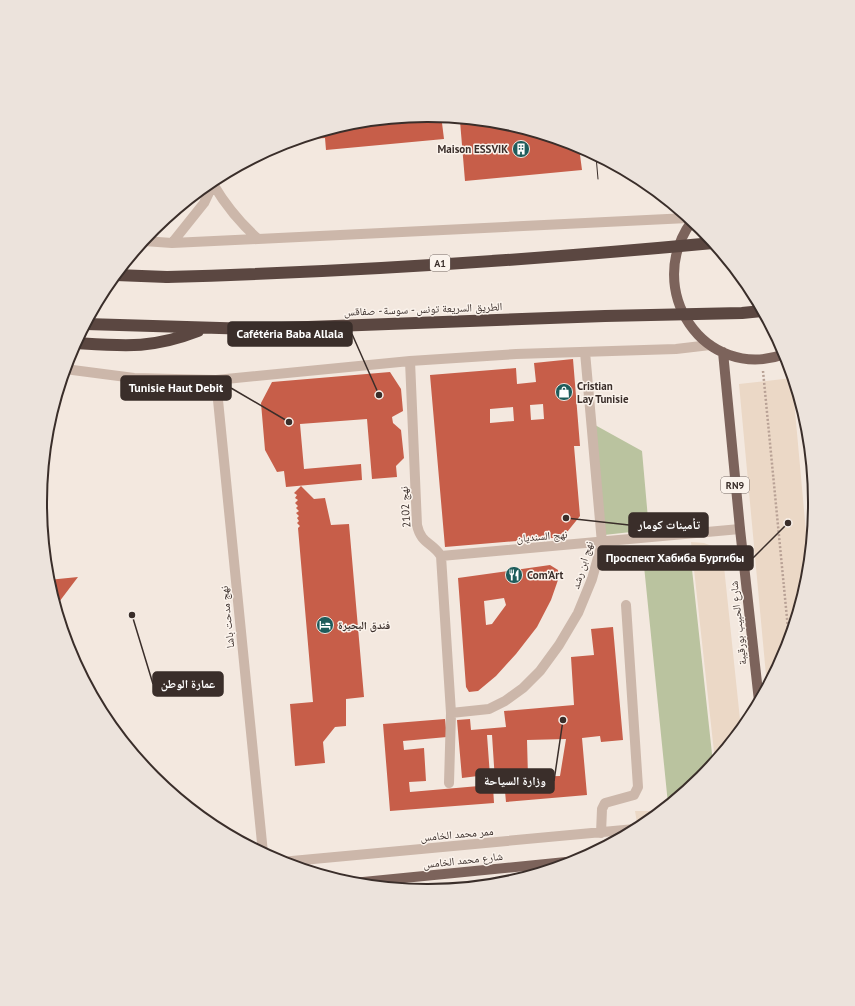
<svg xmlns="http://www.w3.org/2000/svg" width="855" height="1006" viewBox="0 0 855 1006" font-family="'PT Sans','Noto Naskh Arabic',sans-serif">
<rect width="100%" height="100%" fill="#f3e8df"/>
<path fill="#bac39f" d="M595 425 642 451 649 530 604 535Z
M690 551 713 763 701 777 668 804 643 556Z"/>
<path fill="#ebd8c6" d="M792 378 809 565 808 579 785 651 767 686 739 384Z
M691 542 704 543 712 546 720 551 723 557 741 729 715 761Z
M635 811H660L647 822 637 823Z"/>
<path fill="#c75e49" fill-rule="evenodd" d="M428 116 503 123 576 145 579 147 582 170 465 181 460 121 442 123 444 139 326 150 325 138 297 140 352 123Z
M573 359 580 446H574L580 516 563 537 445 547 430 375 516 368 517 384 536 382 534 363ZM543 404 544 419 531 420 530 405ZM513 407 514 421 490 423V409Z
M390 372 401 389 403 411 392 417 393 423 401 430 404 458 396 466 397 477 372 479 367 419 300 424 304 469 361 464 362 480 286 487 284 471 277 472 265 450 261 403 272 382Z
M301 486 314 499 325 498 331 525 349 524 364 697 346 699V726L335 727 323 742 325 763 295 766 290 704 313 702 298 528 300 526 297 523 299 521 297 518 299 516 296 513 299 511 296 508 298 506 295 503 298 500 295 498 297 495 294 493Z
M550 565 558 570V580L551 600 537 627 516 654 496 676 478 691 469 692 466 687 458 578ZM504 598 506 605 492 624 486 625 484 601Z
M78 577 56 606 48 580Z
M613 627 623 740 601 742 600 736 582 738 587 795 506 802 504 781H495L492 735H487L490 776 485 777 486 787H493L494 803 390 811 383 724 445 719 447 737 403 741 404 750 424 748 426 781 409 782 410 792 479 786 478 776 462 778 457 720 470 719 471 730 506 727 504 711 574 705 571 657 594 655 591 629ZM566 739 560 776 528 777 527 740Z"/>
<g fill="none" stroke-linecap="round" stroke-linejoin="round">
<path stroke="#b8a195" stroke-width="2.5" stroke-dasharray="2 2" stroke-linecap="butt" d="M763 371 789 639"/>
<path stroke="#ccb7aa" stroke-width="10" d="M213 180V184C226 206 239 222 258 239
M144 241 172 243 258 239 688 218
M172 243 204 203 213 184
M410 361 417 525C421 544 432 542 441 556L451 713 449 783
M65 369 134 378 216 380 410 361 516 354 676 349 710 345
M216 380 263 853
M441 556 740 529
M451 713 489 709 505 701 523 688 540 671 559 645 578 613 592 579 602 543 585 352
M601 833 602 809 605 803 634 795 638 787 626 605
M281 862 635 829"/>
<path stroke="#7c635b" stroke-width="10" d="M692 221C642 289 704 383 785 354
M723 352 740 529 759 701
M353 883 576 861"/>
<path stroke="#5b4741" stroke-width="12" d="M116 275 167 277
M86 324 253 329
M76 343C124 346 152 349 198 331"/>
<path stroke="#3a2e2a" stroke-width="1" d="M596 156 598 179"/>
<path stroke="#5b4741" stroke-width="12" d="M167 277C349 272 532 260 713 243
M253 329 605 316 742 313 762 311"/>
</g>
<defs>
<g id="building-disc" transform="scale(0.9)"><circle r="9.5" fill="#1e5c5b" stroke="#fbf3ec"/><path d="M-4-6H4V6H1V3H-1V6H-4ZM-2.5-4.3h1.7v1.8h-1.7ZM.8-4.3h1.7v1.8H.8ZM-2.5-1h1.7V.8h-1.7ZM.8-1h1.7V.8H.8Z" fill="#fff"/></g>
<g id="shop-disc" transform="scale(0.9)"><circle r="9.5" fill="#1e5c5b" stroke="#fbf3ec"/><path d="M-5-2.5h2.3a2.7 3.5 0 0 1 5.4 0H5L5.5 6h-11ZM-1.5-2.5h3a1.5 2.3 0 0 0-3 0Z" fill="#fff"/></g>
<g id="restaurant-disc" transform="scale(0.9)"><circle r="9.5" fill="#1e5c5b" stroke="#fbf3ec"/><path d="M-5-6h1v4h1v-4h1v4h1v-4h1v5L-1.5 .5V6h-2V.5L-5-1ZM5-6V6H3V1.5H1.5Q1.5-4 5-6Z" fill="#fff"/></g>
<g id="hotel-disc" transform="scale(0.9)"><circle r="9.5" fill="#1e5c5b" stroke="#fbf3ec"/><path d="M-6-4.5h1.5V1H6V5H4.5V3h-9V5H-6ZM-4 0a1.8 1.8 0 1 1 3.6 0ZM.5 0V-2.5h3Q6-2.5 6 0Z" fill="#fff"/></g>
</defs>
<g fill-rule="evenodd">
<use href="#building-disc" x="521" y="149"/>
<use href="#shop-disc" x="564" y="392"/>
<use href="#restaurant-disc" x="514" y="575"/>
<use href="#hotel-disc" x="325" y="625"/>
</g>
<g text-anchor="middle" stroke-width="3" stroke-linejoin="round" paint-order="stroke">
<g fill="#fbf3ec" stroke="#746964" stroke-width="1">
<rect x="430" y="255" width="20" height="16" rx="3"/>
<rect x="721" y="477" width="28" height="16" rx="3"/>
</g>
<g font-size="10" font-weight="bold" fill="#3a2e2a">
<text x="440" y="267">A1</text>
<text x="735" y="489">RN9</text>
</g>
<g font-size="11" font-weight="bold" fill="#3a2e2a" stroke="#fbf3ec" text-anchor="start">
<text x="508" y="153" text-anchor="end">Maison ESSVIK</text>
<text x="577" y="390">Cristian<tspan x="577" dy="13">Lay Tunisie</tspan></text>
<text x="527" y="579">Com’Art</text>
<text x="338" y="629">فندق البحيرة</text>
</g>
<g font-size="11" fill="#3a2e2a" stroke="#fbf3ec">
<text transform="translate(423 309) rotate(-2)" y="4">الطريق السريعة تونس - سوسة - صفاقس</text>
<text transform="translate(405 507) rotate(-94)" y="4">نهج 2102</text>
<text transform="translate(542 536) rotate(-5)" y="4">نهج السنديان</text>
<text transform="translate(582 565) rotate(-73)" y="4">نهج ابن رشد</text>
<text transform="translate(227 617) rotate(-96)" y="4">نهج مدحت باشا</text>
<text transform="translate(738 623) rotate(-96)" y="4">شارع الحبيب بورقيبة</text>
<text transform="translate(457 834) rotate(-5)" y="4">ممر محمد الخامس</text>
<text transform="translate(463 860) rotate(-6)" y="4">شارع محمد الخامس</text>
</g>
</g>
<path d="M0 0H855V1006H0ZM427 122H428A380 380 0 0 1 808 502V504A380 380 0 0 1 428 884H427A380 380 0 0 1 47 504V502A380 380 0 0 1 427 122Z" fill="#ece3dc" fill-rule="evenodd"/>
<path fill="none" stroke="#3a2e2a" stroke-width="2" d="M427 122H428A380 380 0 0 1 808 502V504A380 380 0 0 1 428 884H427A380 380 0 0 1 47 504V502A380 380 0 0 1 427 122Z"/>
<path fill="none" stroke="#3a2e2a" stroke-width="1.5" d="M379 395L352 334M289 422L231 388M566 518L629 525M788 523L753 558M132 615L153 684M563 720L554 781"/>
<g fill="#3a2e2a" stroke="#fbf3ec" stroke-width="1.5">
<circle cx="379" cy="395" r="4"/>
<circle cx="289" cy="422" r="4"/>
<circle cx="566" cy="518" r="4"/>
<circle cx="788" cy="523" r="4"/>
<circle cx="132" cy="615" r="4"/>
<circle cx="563" cy="720" r="4"/>
</g>
<g fill="#3a2e2a" stroke="#3a2e2a" stroke-width="1.5">
<rect x="228" y="322" width="124" height="24" rx="4"/>
<rect x="121" y="376" width="110" height="24" rx="4"/>
<rect x="629" y="513" width="79" height="24" rx="4"/>
<rect x="598" y="546" width="155" height="24" rx="4"/>
<rect x="153" y="672" width="70" height="24" rx="4"/>
<rect x="476" y="769" width="78" height="24" rx="4"/>
</g>
<g font-size="12" text-anchor="middle" font-weight="bold" fill="#fff">
<text x="290" y="338">Cafétéria Baba Allala</text>
<text x="176" y="392">Tunisie Haut Debit</text>
<text x="669" y="529">تأمينات كومار</text>
<text x="675" y="562">Проспект Хабиба Бургибы</text>
<text x="188" y="688">عمارة الوطن</text>
<text x="515" y="785">وزارة السياحة</text>
</g>
</svg>
